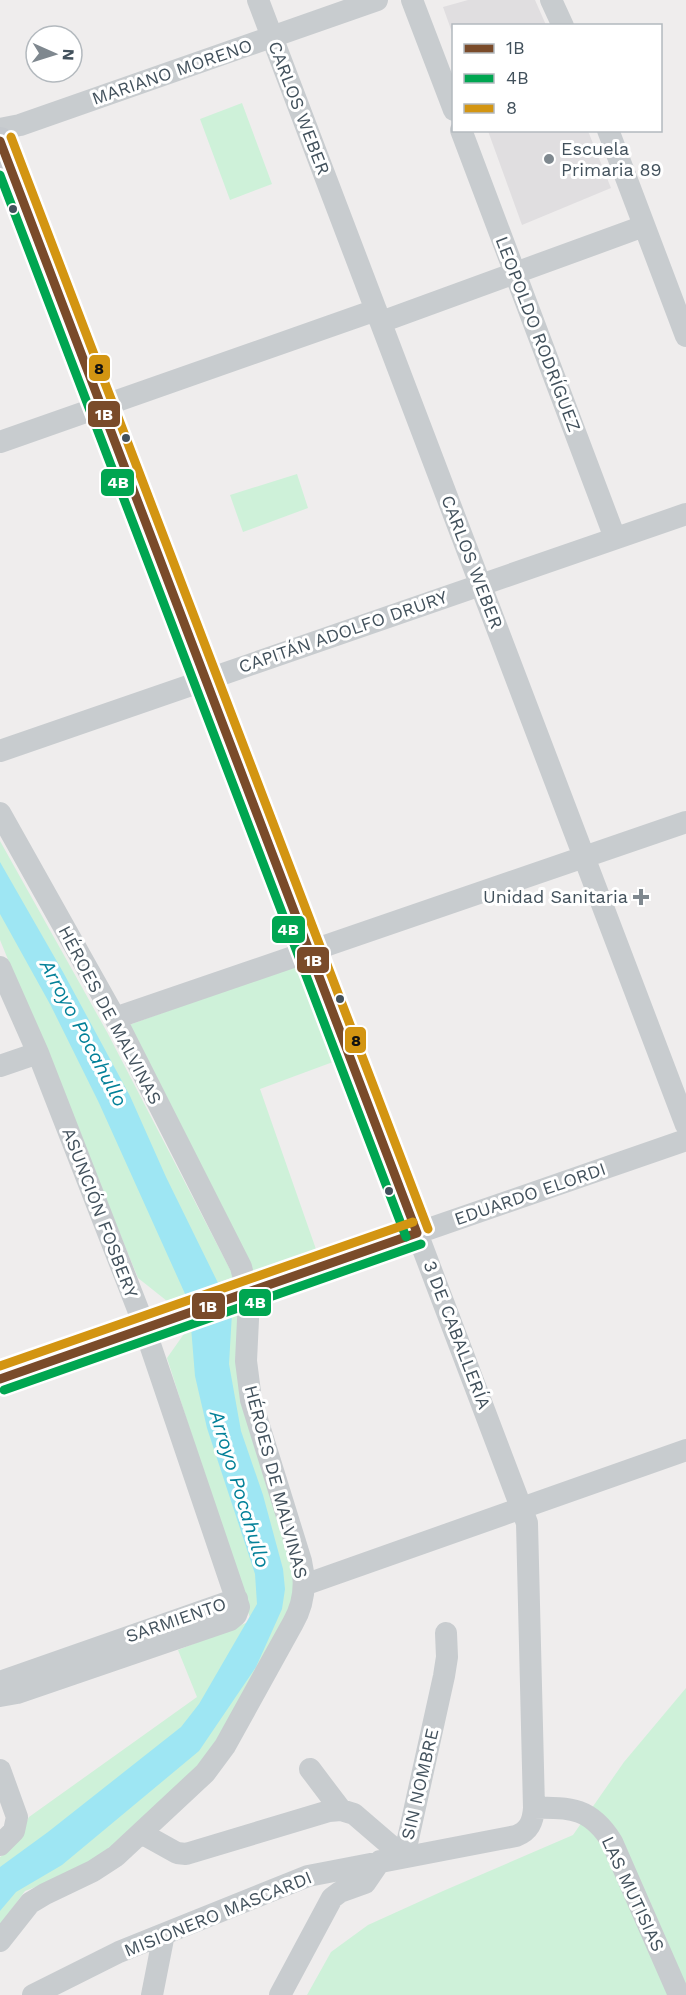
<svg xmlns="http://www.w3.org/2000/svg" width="686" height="1995" viewBox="0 0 686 1995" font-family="'Work Sans',sans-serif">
<rect width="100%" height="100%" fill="#efeded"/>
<path fill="#e0dee0" d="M468 0H535L546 25 454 26 453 35 443 7Z
M488 131H588L611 188 522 225Z"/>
<path fill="#cef1d9" d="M242 103 272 184 230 200 200 119Z
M297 474 308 508 243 532 230 495Z
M0 841 107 1032 234 1277 167 1301 138 1278 0 940Z
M303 962 341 1059 260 1089 318 1255 252 1280 126 1026Z
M242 1312 295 1569 293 1599 249 1689 189 1782 96 1864 25 1891 0 1925V1857L12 1848 29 1817 197 1697 178 1650 251 1621 167 1358 186 1331Z
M686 1688V1995H307L331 1952 368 1925 443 1891 573 1835 624 1762Z"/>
<path fill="#9ee6f3" d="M0 862 63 972 130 1096 166 1177 219 1285 186 1296 99 1103 51 1006 0 914Z
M232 1313 229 1364 241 1431 263 1495 283 1569 285 1589 282 1609 256 1667 199 1751 62 1865 16 1892 0 1911V1867L48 1832 181 1727 199 1704 257 1604 255 1574 207 1428 195 1376 191 1327Z"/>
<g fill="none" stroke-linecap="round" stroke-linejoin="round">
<path stroke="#c8cccf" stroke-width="22" d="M258 0 686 1125
M412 0 454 110
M551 0 563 26
M0 129 20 125 377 0
M461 130 615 538
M608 130 686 336
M381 322 644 226
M0 442 376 310
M0 751 686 514
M0 813 115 1018 241 1267 249 1299 246 1361 251 1400 301 1561C306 1582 304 1604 293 1623L225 1746 205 1773 116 1856 93 1871 45 1894 30 1903 0 1941
M0 967 38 1053 139 1312 239 1607 236 1615 230 1620 17 1693 0 1696
M115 1018 686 822
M0 1066 38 1053
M304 1585 686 1450
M0 1682 237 1599
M310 1769 341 1810
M0 1770 17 1817 14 1831 0 1845
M534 1808C571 1807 591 1808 612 1842L679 1995
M141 1833 177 1853 186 1854 329 1811 341 1810 354 1814 404 1857
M404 1857 444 1676 447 1657 446 1633
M33 1995 119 1952 308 1876 516 1836C529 1831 533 1822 534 1808L527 1523 417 1233 686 1140
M152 1995 164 1934
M280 1995 332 1898 340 1892 365 1883 380 1861"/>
<path stroke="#c4c8cd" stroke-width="28" d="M0 141 417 1233 0 1379"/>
<g stroke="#fff" stroke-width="14">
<path id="bus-1" d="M0 141 417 1233
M0 1379 417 1233"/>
</g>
<g stroke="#fff" stroke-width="14">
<path id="bus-2" d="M0 175 406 1237
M4 1390 421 1244"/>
</g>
<g stroke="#fff" stroke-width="14">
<path id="bus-3" d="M11 137 428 1229
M0 1366 413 1222"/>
</g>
<use href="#bus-1" stroke="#7a4b2a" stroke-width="9"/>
<use href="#bus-2" stroke="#00a651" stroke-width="9"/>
<use href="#bus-3" stroke="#d39512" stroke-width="9"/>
</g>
<g fill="#7f888f" stroke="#fff" stroke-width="2">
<circle cx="549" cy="159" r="6"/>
<path d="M638 888h6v6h6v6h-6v6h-6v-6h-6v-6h6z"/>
</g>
<g fill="#42515c" stroke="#fff" stroke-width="2">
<circle cx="13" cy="209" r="5"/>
<circle cx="126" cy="438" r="5"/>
<circle cx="340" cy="999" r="5"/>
<circle cx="389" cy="1191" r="5"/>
</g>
<g text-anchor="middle" stroke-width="6" stroke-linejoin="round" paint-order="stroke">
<g font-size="18" fill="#42515c" stroke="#fff">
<text transform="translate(172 72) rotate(-19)" y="6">MARIANO MORENO</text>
<text transform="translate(299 108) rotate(69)" y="6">CARLOS WEBER</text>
<text transform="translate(538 334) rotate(69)" y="6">LEOPOLDO RODRÍGUEZ</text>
<text transform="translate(472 562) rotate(69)" y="6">CARLOS WEBER</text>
<text transform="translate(343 632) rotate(-19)" y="6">CAPITÁN ADOLFO DRURY</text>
<text transform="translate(110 1015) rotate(62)" y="6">HÉROES DE MALVINAS</text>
<text transform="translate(530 1194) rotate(-19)" y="6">EDUARDO ELORDI</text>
<text transform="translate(100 1213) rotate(69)" y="6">ASUNCIÓN FOSBERY</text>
<text transform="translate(457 1335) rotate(69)" y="6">3 DE CABALLERÍA</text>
<text transform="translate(276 1482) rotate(75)" y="6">HÉROES DE MALVINAS</text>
<text transform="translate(176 1620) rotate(-19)" y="6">SARMIENTO</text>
<text transform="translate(420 1784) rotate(-77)" y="6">SIN NOMBRE</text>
<text transform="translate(633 1894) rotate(65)" y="6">LAS MUTISIAS</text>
<text transform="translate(218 1914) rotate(-22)" y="6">MISIONERO MASCARDI</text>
</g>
<g font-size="18" fill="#42515c" stroke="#fff" text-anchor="start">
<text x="561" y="155">Escuela<tspan x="561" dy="21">Primaria 89</tspan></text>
<text x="628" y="903" text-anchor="end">Unidad Sanitaria</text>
</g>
<g font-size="20" font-style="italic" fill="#038199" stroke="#fff">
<text transform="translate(84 1033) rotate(62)" y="7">Arroyo Pocahullo</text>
<text transform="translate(240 1489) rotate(73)" y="7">Arroyo Pocahullo</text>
</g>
</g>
<g stroke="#fff" stroke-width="2">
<rect x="88" y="354" width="23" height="28" rx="6" fill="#d39512"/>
<rect x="87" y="400" width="34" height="28" rx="6" fill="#7a4b2a"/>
<rect x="100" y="468" width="35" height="29" rx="6" fill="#00a651"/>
<rect x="271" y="915" width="35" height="29" rx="6" fill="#00a651"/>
<rect x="296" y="946" width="34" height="28" rx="6" fill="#7a4b2a"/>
<rect x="344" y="1026" width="23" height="28" rx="6" fill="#d39512"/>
<rect x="238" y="1288" width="34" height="29" rx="6" fill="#00a651"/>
<rect x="191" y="1292" width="35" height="28" rx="6" fill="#7a4b2a"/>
</g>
<g font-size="16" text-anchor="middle" font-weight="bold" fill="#fff">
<text x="104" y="420">1B</text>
<text x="118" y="488">4B</text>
<text x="288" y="935">4B</text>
<text x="313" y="966">1B</text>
<text x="255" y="1308">4B</text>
<text x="208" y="1312">1B</text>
</g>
<g font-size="16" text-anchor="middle" font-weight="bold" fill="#111">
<text x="99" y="374">8</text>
<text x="356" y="1046">8</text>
</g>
<rect x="452" y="24" width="210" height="108" fill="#ffffff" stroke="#b3b9be" stroke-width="1.5"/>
<rect x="464" y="44" width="30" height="9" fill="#7a4b2a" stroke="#b3b9be" stroke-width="1.5"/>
<text x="506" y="54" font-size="18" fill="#42515c">1B</text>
<rect x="464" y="74" width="30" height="9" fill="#00a651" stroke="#b3b9be" stroke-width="1.5"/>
<text x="506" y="84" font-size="18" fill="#42515c">4B</text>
<rect x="464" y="104" width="30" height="9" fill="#d39512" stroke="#b3b9be" stroke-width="1.5"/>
<text x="506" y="114" font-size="18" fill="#42515c">8</text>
<g transform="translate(54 54) rotate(93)"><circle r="28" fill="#ffffff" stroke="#b3b9be" stroke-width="1.5"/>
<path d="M0-4.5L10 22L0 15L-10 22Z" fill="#7f888f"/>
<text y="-9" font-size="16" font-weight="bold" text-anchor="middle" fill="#42515c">N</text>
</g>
</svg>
